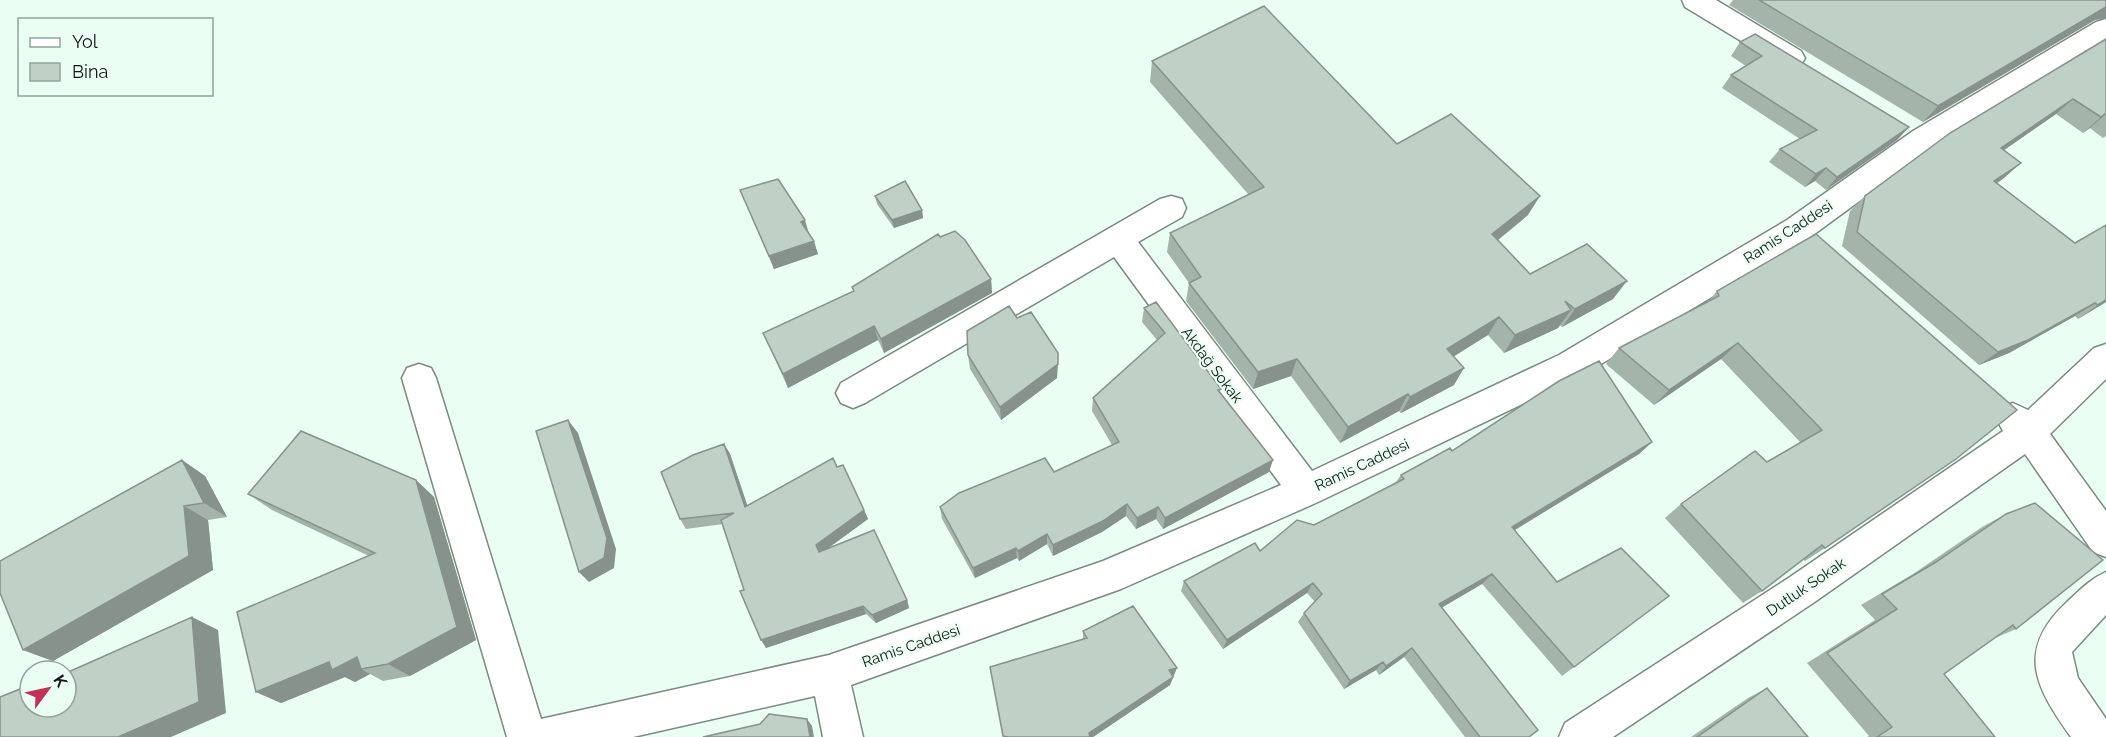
<svg xmlns="http://www.w3.org/2000/svg" width="2106" height="737" viewBox="0 0 2106 737" font-family="Raleway,sans-serif">
<rect width="100%" height="100%" fill="#ebfef3"/>
<g fill="none" stroke-linecap="round" stroke-linejoin="round">
<g stroke="#798a81" stroke-width="3">
<path id="minor" d="M1682 0H1716L1801 51 1805 58 1801 65 1791 68 1781 65 1685 7Z
M2106 19V42L1933 147 1809 238 1583 375 1318 502 1121 589 851 685 863 737H823L815 696 633 737H507L402 378 407 368 419 364 431 368 436 378 541 719 829 655 1103 561 1281 485 1114 257 865 403 853 408 841 403 836 393 841 383 1160 199 1171 196 1182 199 1186 208 1182 217 1138 242 1312 471 1559 355 1787 220 1913 131 2096 22Z
M2106 344V379L2050 434 2106 511V557L2093 552 2025 454 1816 601 1613 737H1559L1565 723 1790 577 2003 431 1996 418 2001 407 2013 403 2028 410 2094 348Z
M2106 572V615L2072 652 2078 678 2106 719V737H2071C2036 688 2015 651 2066 603 2079 591 2090 579 2106 572Z"/>
</g>
<use href="#minor" fill="#fff" fill-rule="evenodd"/>
</g>
<path fill="#a4b4ab" d="M1733 0H2106V18L2095 20 1923 122 1729 5Z
M2106 39V136L2103 138 2090 128 2083 133 2056 114 2004 150V178L1997 183 2075 243 2106 225V302L2078 319 2075 316 2009 353 1979 365 1842 246 1850 211 1865 196Z
M1740 42 1909 127 1897 140 1826 190 1815 181 1805 187 1769 162 1780 149 1800 139 1722 88 1731 75 1746 66 1731 56Z
M1152 61 1397 144 1528 215 1498 240 1530 274 1613 299 1562 327 1560 325 1558 328 1504 353 1488 335 1453 356 1454 385 1401 413 1399 411 1340 443 1291 376 1253 389 1186 301 1189 283 1167 252 1170 233 1249 195 1150 82Z
M740 190 809 234 818 254 774 269Z
M875 196 922 210 923 218 894 228 877 204Z
M1816 234 1825 548 1805 561 1803 559 1762 591 1743 603 1665 518 1681 504 1767 462 1801 443 1721 359 1654 405 1606 364 1619 348 1708 302 1717 291Z
M940 237 991 279 992 293 884 353 878 340 788 388 763 333 853 291 852 287Z
M1144 308 1221 389 1220 392 1269 472 1163 529 1156 519 1136 529 1126 516 1102 532 1053 556 1047 544 1019 561 1017 558 975 578 942 519 940 507 1054 472 1112 445 1092 411 1093 398 1157 340 1142 322Z
M968 355 1057 378 1001 420 970 369Z
M1652 442 1639 454 1515 530 1574 667 1562 676 1482 584 1442 607 1529 737H1465L1404 657 1379 675 1376 670 1344 689 1298 622 1304 613 1315 602 1307 593 1223 649 1181 591 1184 581 1260 551 1314 525 1396 482 1401 475 1452 451Z
M724 444 730 454 747 506 837 467 864 510 868 519 827 549 907 600 909 608 876 623 866 614 766 648 744 590 723 524 686 529 680 519Z
M182 460 205 476 227 517 208 520 213 570 53 661 23 650Z
M416 480 434 497 476 640 410 676 383 681 370 674 355 682 345 677 281 703 256 692 369 556 272 510 248 494Z
M2006 514 2016 629 1995 638 1944 674 1995 737H1867L1869 736 1807 663 1875 620 1861 605 1913 574 1982 527Z
M1083 631 1174 677H1173L1170 685 1093 737H1003L990 667 1083 640Z
M1767 688 1808 737H1691L1748 698Z"/>
<path fill="#86928b" d="M2106 7V18L2095 20 1923 122 1938 106Z
M2073 99 2056 114 1984 164 2001 148Z
M2106 114 2090 128 2083 133 2101 117Z
M1909 127 1897 140 1826 190 1837 177Z
M2021 163 2004 178 1978 197 1994 181Z
M1826 168 1815 181 1805 187 1816 174Z
M1540 196 1528 215 1482 253 1492 234Z
M922 210 923 218 894 228 892 220Z
M805 220 809 234 801 222Z
M814 241 818 254 774 269 769 256Z
M991 279 992 293 884 353 881 339Z
M1627 281 1613 299 1562 327 1575 309Z
M2106 300V302L2078 319 2098 305Z
M2095 303 2075 316 2009 353 1979 365 1998 352Z
M1571 310 1558 328 1504 353 1515 335Z
M1499 317 1488 335 1437 367 1447 349Z
M874 326 878 340 788 388 783 374Z
M1738 343 1721 359 1654 405 1669 390Z
M1297 359 1291 376 1253 389 1258 372Z
M1058 364 1057 378 1001 420 1000 407Z
M1464 368 1454 385 1401 413 1410 397Z
M1408 394 1399 411 1340 443 1348 427Z
M568 420 578 433 616 549 614 568 589 582 579 572Z
M1652 442 1639 454 1503 537 1512 527Z
M724 444 730 454 751 516 745 507Z
M182 460 205 476 227 517 204 503Z
M1273 460 1269 472 1163 529 1165 518Z
M416 480 434 497 476 640 410 676 388 664Z
M1127 504 1126 516 1102 532 1053 556V545Z
M184 506 208 520 213 570 53 661 23 650Z
M1158 507 1156 519 1136 529 1137 518Z
M864 510 868 519 820 554 816 545Z
M1047 534V544L1019 561 1018 551Z
M1016 548 1017 558 975 578 973 568Z
M1492 574 1482 584 1431 614 1439 604Z
M1313 583 1307 593 1223 649 1227 640Z
M907 600 909 608 876 623 872 615Z
M863 606 866 614 766 648 761 640Z
M192 617 218 630 226 713 171 737H118Z
M1412 648 1404 657 1379 675 1386 666Z
M357 657 361 669 370 674 355 682 345 677 281 703 256 692 329 662Z
M1383 662 1376 670 1344 689 1350 681Z
M1177 668 1170 685 1093 737H1088L1089 733 1169 670Z
M807 719 812 726 814 737H810Z"/>
<path fill="#bfd1c7" stroke="#86928b" stroke-width="1.5" d="M1759 0H2106V7L1938 106Z
M1264 6 1397 144 1451 114 1540 196 1492 234 1530 274 1587 244 1627 281 1575 309 1565 301 1571 310 1515 335 1499 317 1447 349 1464 368 1410 397 1408 394 1348 427 1297 359 1258 372 1189 283 1201 277 1170 233 1264 187 1152 61Z
M1755 34 1909 127 1837 177 1826 168 1816 174 1780 149 1817 130 1731 75 1762 56 1740 42Z
M2106 39V113L2101 117 2073 99 2001 148 2021 163 1994 181 2075 243 2106 225V300L2098 305 2095 303 2028 340 1998 352 1857 232 1865 196 1950 133Z
M778 179 805 220 801 222 814 241 769 256 740 190Z
M905 181 922 210 892 220 875 196Z
M955 231 965 240 991 279 881 339 874 326 783 374 763 333 854 291 852 287 938 234 940 237Z
M1816 234 2017 410 1956 459 1825 548 1822 545 1762 591 1681 504 1755 451 1767 462 1822 430 1738 343 1669 390 1619 348 1719 296 1717 291Z
M1156 302 1221 389 1218 390 1273 460 1165 518 1158 507 1137 518 1127 504 1103 521 1053 545 1047 534 1018 551 1016 548 973 568 940 507 959 493 1045 458 1054 472 1119 442 1093 398 1165 333 1144 308Z
M1009 306 1017 318 1031 312 1058 353V364L1000 407 968 355 967 331Z
M1599 361 1652 442 1512 527 1557 582 1621 548 1669 596 1574 667 1492 574 1439 604 1538 730 1529 737H1480L1412 648 1386 666 1383 662 1350 681 1304 613 1322 594 1313 583 1227 640 1184 581 1255 543 1260 551 1297 520 1314 525 1404 479 1401 475 1450 448 1452 451 1559 381Z
M568 420 607 538 604 558 579 572 536 431Z
M301 431 416 480 457 627 388 664 361 669 357 657 332 670 329 662 256 692 237 612 375 553 248 494Z
M724 444 745 507 833 458 837 467 843 465 864 510 816 545 819 552 874 530 907 600 872 615 863 606 761 640 740 591 744 590 721 520 734 513 680 519 661 472 693 455Z
M182 460 204 503 184 506 189 556 23 650 0 593V561Z
M2035 503 2103 560 2016 629 2013 625 1944 674 1995 737H1877L1892 727 1827 653 1897 609 1882 594 1936 562 2006 514Z
M1133 606 1177 668 1169 670 1173 677 1089 733 1090 737H1009L1003 736 990 667 1087 638 1083 631Z
M192 617 199 702 118 737H0V697L20 689 22 692 30 689V707H66V673Z
M1767 688 1808 737H1697Z
M769 714 807 719 810 737H703L760 724Z"/>
<g text-anchor="middle" stroke-width="4.5" stroke-linejoin="round" paint-order="stroke">
<g font-size="15" fill="#101713" stroke="#ebfef3">
<text transform="translate(1788 232) rotate(-33)" y="5">Ramis Caddesi</text>
<text transform="translate(1212 365) rotate(53)" y="5">Akdağ Sokak</text>
<text transform="translate(1362 465) rotate(-25)" y="5">Ramis Caddesi</text>
<text transform="translate(1806 587) rotate(-34)" y="5">Dutluk Sokak</text>
<text transform="translate(911 646) rotate(-19)" y="5">Ramis Caddesi</text>
</g>
</g>
<rect x="18" y="18" width="195" height="78" fill="#ebfef3" stroke="#93a299" stroke-width="1.5"/>
<rect x="30" y="38" width="30" height="9" fill="#ffffff" stroke="#93a299" stroke-width="1.5"/>
<text x="72" y="48" font-size="18" fill="#101713">Yol</text>
<rect x="30" y="63" width="30" height="18" fill="#bfd1c7" stroke="#93a299" stroke-width="1.5"/>
<text x="72" y="78" font-size="18" fill="#101713">Bina</text>
<g transform="translate(48 689) rotate(57)"><circle r="28" fill="#ebfef3" stroke="#93a299" stroke-width="1.5"/>
<path d="M0-4.5L10 22L0 15L-10 22Z" fill="#c13256"/>
<text y="-9" font-size="16" font-weight="bold" text-anchor="middle" fill="#101713">K</text>
</g>
</svg>
